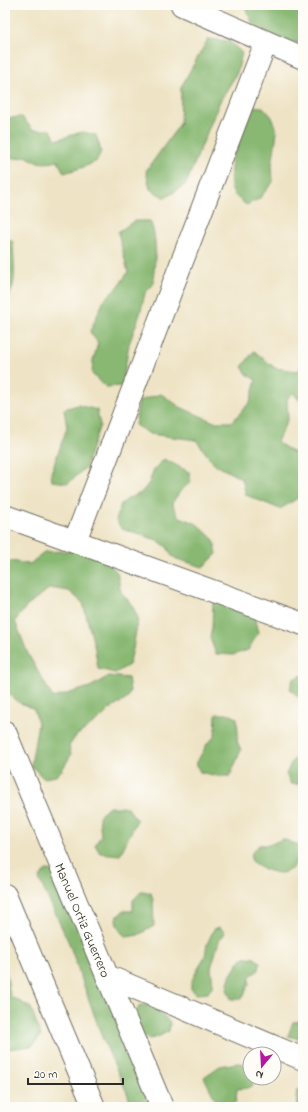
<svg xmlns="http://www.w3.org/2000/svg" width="308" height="1112" viewBox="0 0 308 1112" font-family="'Indie Flower',sans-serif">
<rect width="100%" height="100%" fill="#fdfcf7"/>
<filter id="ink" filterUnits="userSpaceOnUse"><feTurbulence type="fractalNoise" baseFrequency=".025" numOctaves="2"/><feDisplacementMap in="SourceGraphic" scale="8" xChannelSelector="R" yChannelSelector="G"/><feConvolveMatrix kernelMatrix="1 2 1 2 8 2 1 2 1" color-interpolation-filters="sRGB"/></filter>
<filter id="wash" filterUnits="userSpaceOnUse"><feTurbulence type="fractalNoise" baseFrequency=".012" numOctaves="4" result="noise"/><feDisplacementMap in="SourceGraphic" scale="16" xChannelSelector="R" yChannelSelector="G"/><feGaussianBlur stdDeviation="0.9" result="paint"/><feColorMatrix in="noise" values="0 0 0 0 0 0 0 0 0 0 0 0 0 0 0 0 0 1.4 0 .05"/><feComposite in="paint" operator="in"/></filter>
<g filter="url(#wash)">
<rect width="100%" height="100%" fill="#eee3c4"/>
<path fill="#88b872" stroke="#5a724e" d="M245 5H303V44L276 37 254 27 245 7Z
M208 39 229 41 242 53 237 73 220 101 186 184 165 198 150 189 146 171 180 124 181 87Z
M242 106 263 107 272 117 277 132 272 165 273 182 259 199 246 205C242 201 235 197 233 192 225 179 239 123 242 106Z
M22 117 33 130H51L56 140 82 132 96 135 101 151 97 161 84 167 64 173 58 161C44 164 38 164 26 156 20 159 11 159 5 155V118Z
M134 221H150C159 241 154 263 153 285L145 293 140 314 129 344 122 386 106 387 92 374 93 361 98 343 90 332 104 300 118 287 128 272 118 232Z
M5 238 13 242C13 260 19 288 5 301Z
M254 351 275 368 297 371 303 366V404L293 393 287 399 288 418 277 442 303 459V474L298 498 280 509 246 495 242 479 214 464 196 440 150 434 135 425 139 401 161 394 180 407 214 422H232L250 402 256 380 248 375 242 367Z
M78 405 97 410 100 425 85 468 68 483 52 481 51 473 67 428 64 409Z
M164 459 189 472 191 482 181 490 172 503 178 516 197 524 214 540 217 554 203 567 177 559 172 556 167 547 157 540 121 528 116 520 121 504 129 498 141 493 149 483 154 469Z
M85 550 103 558 117 572 121 592 132 605 138 618 133 649 129 665 115 673 98 669 95 649 83 603 69 591 50 588 26 607 15 621 28 654 53 698 90 687 109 676 128 678 130 690 127 699 110 709 100 719 76 736 69 746 71 755 62 770 56 776 43 778 31 765 38 723 34 709 16 701 5 690V562L10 561 30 564 44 552Z
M234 599 254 613 258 633 248 650 233 655 216 654 210 638 212 627 213 603Z
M303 675V699L299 698 290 689 293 679Z
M216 714H229L237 718 238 734 237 741 241 750 230 776H217L200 772 196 764 207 744 215 736Z
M303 734V781L301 784H291L286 774 293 760 302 751 301 737Z
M109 807H127L137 820 120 855 100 853 95 845 101 836 99 816Z
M283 839 298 845 302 850 293 868C290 869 285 873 281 873 273 873 248 866 251 855 252 851 257 848 259 845H269Z
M46 870 58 871 152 1107H131L128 1095 102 1037 69 943 39 879Z
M141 892 151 893 153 900 154 926 138 935 126 937C120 932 116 926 116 918L123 911H133V900Z
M220 927 225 933 219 941 211 968 213 985 208 993 196 994 191 989V982L205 956 207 944 214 929Z
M253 957 260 962 259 970 250 976 249 984 242 999H231L227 989 230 976 242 958Z
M5 963 10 996 31 1008 41 1036 32 1046 8 1049 5 1054Z
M140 1005 153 1006 170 1022 169 1031 158 1037 149 1039 134 1030C132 1020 135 1014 140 1005Z
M303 1021V1037L297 1038 288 1036 293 1022Z
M238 1063 250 1065V1078L265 1079 247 1088 237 1089 236 1101 232 1107H217L218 1105 204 1077 220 1066Z
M297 1090H303V1107H299L296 1097Z"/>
</g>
<g filter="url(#ink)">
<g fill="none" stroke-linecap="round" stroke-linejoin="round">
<g stroke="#6f6b61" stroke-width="24">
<path id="minor" d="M182 5 303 58
M5 516 303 624
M75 541 266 42
M5 732 162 1107
M5 895 94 1107
M107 976 303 1059"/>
</g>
<use href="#minor" stroke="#fff" stroke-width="22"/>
</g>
</g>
<g text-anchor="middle" stroke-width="3" stroke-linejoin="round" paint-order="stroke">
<g font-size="14" fill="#2b2b2b" stroke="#fdfcf7">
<text transform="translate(83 920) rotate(67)" y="5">Manuel Ortiz Guerrero</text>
</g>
</g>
<rect width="308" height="1112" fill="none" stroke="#fdfcf7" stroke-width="20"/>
<g transform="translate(262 1066) rotate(198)"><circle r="19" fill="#fdfcf7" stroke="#a9a8a5"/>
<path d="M0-3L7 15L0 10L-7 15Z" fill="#b5179e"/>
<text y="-6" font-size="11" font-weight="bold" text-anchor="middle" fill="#2b2b2b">N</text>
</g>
<path d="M28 1078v6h95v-6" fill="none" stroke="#2b2b2b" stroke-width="2"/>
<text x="34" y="1078" font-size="12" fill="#2b2b2b" stroke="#fdfcf7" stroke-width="3" paint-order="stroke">20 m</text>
</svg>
